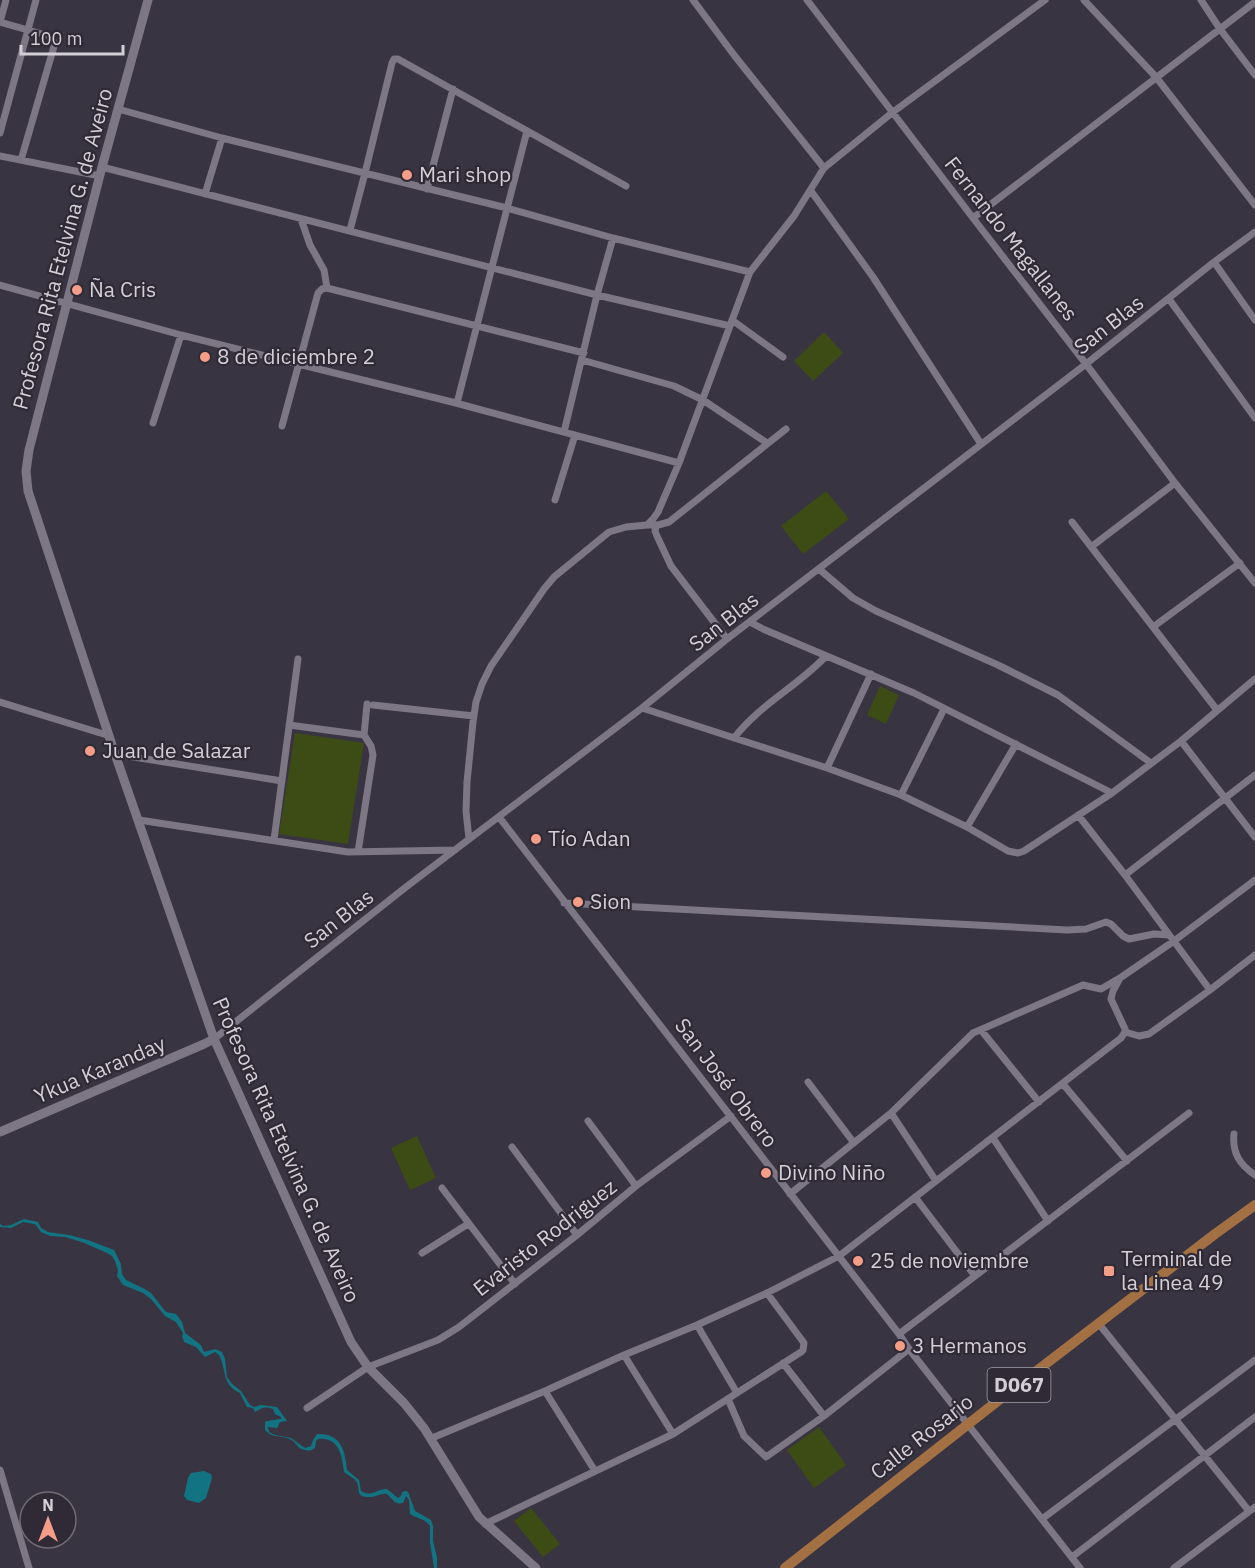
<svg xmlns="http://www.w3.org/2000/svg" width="1255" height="1568" viewBox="0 0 1255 1568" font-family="'IBM Plex Sans',sans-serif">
<rect width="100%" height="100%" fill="#393441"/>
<path fill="#3d4c14" d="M824 332 843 353 813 381 794 361Z
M826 491 849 519 803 554 781 526Z
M880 686 899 695 886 724 867 715Z
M295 733 364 743 348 844 279 834Z
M417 1136 436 1178 410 1190 391 1148Z
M819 1427 846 1465 814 1488 787 1450Z
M531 1508 560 1544 543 1557 514 1521Z"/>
<path fill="#127482" d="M24 1219 38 1222 41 1228 48 1232 69 1235 88 1240 114 1250 121 1264 122 1274 126 1280 143 1288 151 1293 166 1312 176 1314 182 1322 185 1333 201 1345 204 1352 215 1349 222 1352 225 1359 227 1377 232 1384 241 1391 250 1405 254 1407 261 1405 277 1407 287 1421 280 1422 277 1428 268 1427 269 1432 275 1435 291 1438 305 1448 311 1446 313 1440 317 1434C341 1433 345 1450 347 1470L359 1480 361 1491C373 1498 377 1488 387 1489L398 1498 401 1496 402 1492 405 1491 408 1492 415 1511 431 1520 433 1526V1541L437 1557V1568H434L430 1542V1526C425 1518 417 1519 410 1514L409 1500 406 1496 403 1503C394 1505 393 1499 387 1494 381 1493 378 1496 372 1497 353 1497 362 1491 356 1481 353 1477 347 1475 344 1472 342 1455 339 1437 318 1439L316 1441 315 1448C310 1451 311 1451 305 1450 298 1449 298 1445 293 1441 283 1434 274 1440 265 1430V1422C267 1421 279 1419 281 1419V1417L275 1414 273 1409C264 1406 262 1408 255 1412L253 1408 247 1407 240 1393C221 1384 227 1370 219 1355L215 1352 205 1357 196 1347 184 1342 182 1336 183 1333 176 1322 165 1316 151 1299 143 1293 123 1285 117 1276 118 1270 115 1261 112 1256 107 1253 82 1242 65 1237 50 1236 41 1232 36 1225 34 1224 23 1222 11 1228 0 1227V1224L3 1226 11 1225Z
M204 1471 211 1474 212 1478 206 1498 199 1503 187 1500 184 1496 188 1478 191 1473Z"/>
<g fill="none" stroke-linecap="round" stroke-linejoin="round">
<path stroke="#7c7685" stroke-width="7" d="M693 0 734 55 824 168
M807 0 973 218 1086 364 1175 483 1255 583
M1084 0 1156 77 1255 205
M1201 0 1220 29 1255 75
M0 22 49 36 55 43 21 160
M0 22 6 0
M118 109 222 138 507 208 613 238 750 272
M0 133 36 0
M0 156 100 176
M102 167 597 295 730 326
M427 189 453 89
M811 191 873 277 981 444
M205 194 222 138
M973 218 1255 2
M350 230 365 173 392 63 394 59H398L626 186
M1214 262 1255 320
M0 285 181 335 452 402 679 463
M327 288 584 353
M1169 299 1255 418
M732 320 783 357
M582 360 674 386 703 400 767 443
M457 403 527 131
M153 423 181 335
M282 426 318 293 322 289 327 288 324 270 310 245 301 219
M564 432 597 295 613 238
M555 500 575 435
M1072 522 1217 710
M647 525H658L669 522 786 429
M656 526 655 531 657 536 671 566 727 639
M1091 547 1175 483
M819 569 853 598 876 611 998 665 1058 695 1151 763
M750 622 763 629 914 693 1112 793
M1153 627 1240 563
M0 702 110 736
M373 705 474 716
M642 708 827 768 901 795 967 827 1008 851 1018 853 1024 851 1112 793 1181 741 1255 679
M289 725 364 735
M734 738C759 705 798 686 826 656
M1181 741 1255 837
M115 754 282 781
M827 768 871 674
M901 795 944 709
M1078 815 1125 875 1210 990
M499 817 899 1334 909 1349 1080 1568
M139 820 348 852 455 850
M967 827 1016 744
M469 839 466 811 467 782 473 722 476 702 482 684 491 666 544 589 554 577 609 532 626 527 647 525 653 519 658 512 679 463 750 272 794 216 824 168 893 112 1045 0
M274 840 298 659
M358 852 373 755 371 746 364 735 367 704
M1125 875 1255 775
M564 903 1067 930 1086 929 1106 922 1111 924 1123 936 1129 939 1154 934 1169 935
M981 1030 1039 1102
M1125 1032 1139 1036 1149 1034 1210 990 1255 955
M214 1039 406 887 642 708 727 639 1086 364 1214 262 1255 232
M808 1082 854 1143
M1063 1084 1127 1161
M891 1113 936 1181
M588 1121 636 1186
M1234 1134C1232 1153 1240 1165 1255 1175
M993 1138 1048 1221
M512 1147 577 1235
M442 1188 515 1284
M790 1194 891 1113 973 1033 1083 985 1101 989 1118 979
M915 1197 975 1276
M422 1253 468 1224
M1099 1324 1249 1511
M697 1325 737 1393
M899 1334 1189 1113
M624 1355 673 1434
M783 1363 824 1416
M545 1391 624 1355 697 1325 767 1293 839 1256 1121 1038 1125 1032V1029L1111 999 1113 991 1120 978 1174 941 1255 880
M728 1399 744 1436 766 1457 824 1416 909 1349
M307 1408 368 1367 438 1340 459 1327 577 1235 636 1186 731 1116
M432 1438 545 1391 595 1471
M0 1470 29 1568
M1042 1519 1255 1360
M485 1524 673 1434 801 1352 803 1350 804 1343 767 1293
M1072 1557 1255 1417
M1174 1568 1255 1507"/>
<path stroke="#7c7685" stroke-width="9" d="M148 0 102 167 29 450 26 471 28 491 115 754 214 1039 351 1342 368 1367 404 1403 424 1428 479 1517 536 1568
M0 1132 204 1044 214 1039"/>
<path stroke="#a27043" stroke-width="10" d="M785 1568 1004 1396 1215 1234 1255 1205"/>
</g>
<g fill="#f49e88" stroke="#2f2a36" stroke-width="2">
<circle cx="407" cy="175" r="6"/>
<circle cx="77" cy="290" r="6"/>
<circle cx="205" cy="357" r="6"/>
<circle cx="90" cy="751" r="6"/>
<circle cx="536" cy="839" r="6"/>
<circle cx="578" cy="902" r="6"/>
<circle cx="766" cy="1173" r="6"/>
<circle cx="858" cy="1261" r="6"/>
<rect x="1103" y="1265" width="12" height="12" rx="3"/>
<circle cx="900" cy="1346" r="6"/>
</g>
<g text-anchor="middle" stroke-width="4.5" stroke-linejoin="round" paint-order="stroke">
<rect fill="#2f2a36" stroke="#a29ea7" stroke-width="1.5" x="987.5" y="1368" width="63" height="34" rx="4.5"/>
<g font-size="20" font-weight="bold" fill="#d3cfd7">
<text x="1019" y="1392">D067</text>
</g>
<g font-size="21" fill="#d3cfd7" stroke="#2f2a36" text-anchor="start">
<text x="419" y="182">Mari shop</text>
<text x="89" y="297">Ña Cris</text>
<text x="217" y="364">8 de diciembre 2</text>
<text x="102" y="758">Juan de Salazar</text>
<text x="548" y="846">Tío Adan</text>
<text x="590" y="909">Sion</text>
<text x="778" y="1180">Divino Niño</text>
<text x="1121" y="1266">Terminal de<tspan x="1121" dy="24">la Linea 49</tspan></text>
<text x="870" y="1268">25 de noviembre</text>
<text x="912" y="1353">3 Hermanos</text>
</g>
<g font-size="21" fill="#d3cfd7" stroke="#2f2a36">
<text transform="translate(1011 239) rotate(52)" y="7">Fernando Magallanes</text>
<text transform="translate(63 249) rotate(-75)" y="7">Profesora Rita Etelvina G. de Aveiro</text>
<text transform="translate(1109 325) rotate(-38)" y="7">San Blas</text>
<text transform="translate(724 622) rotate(-38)" y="7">San Blas</text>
<text transform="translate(339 919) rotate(-38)" y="7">San Blas</text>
<text transform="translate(100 1070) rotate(-23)" y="7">Ykua Karanday</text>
<text transform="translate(726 1083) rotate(53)" y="7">San José Obrero</text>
<text transform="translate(286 1150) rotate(66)" y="7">Profesora Rita Etelvina G. de Aveiro</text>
<text transform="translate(545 1238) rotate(-38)" y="7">Evaristo Rodriguez</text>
<text transform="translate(922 1437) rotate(-38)" y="7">Calle Rosario</text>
</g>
</g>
<g transform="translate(48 1520)"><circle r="28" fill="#2f2a36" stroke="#716c76" stroke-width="1.5"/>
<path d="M0-4.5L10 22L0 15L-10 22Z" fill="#f49e88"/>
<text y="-9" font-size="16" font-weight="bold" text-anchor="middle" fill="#d3cfd7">N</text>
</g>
<path d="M21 45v9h102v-9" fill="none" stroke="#d3cfd7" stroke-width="3"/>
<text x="30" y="45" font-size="18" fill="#d3cfd7" stroke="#2f2a36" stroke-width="4.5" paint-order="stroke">100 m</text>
</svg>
